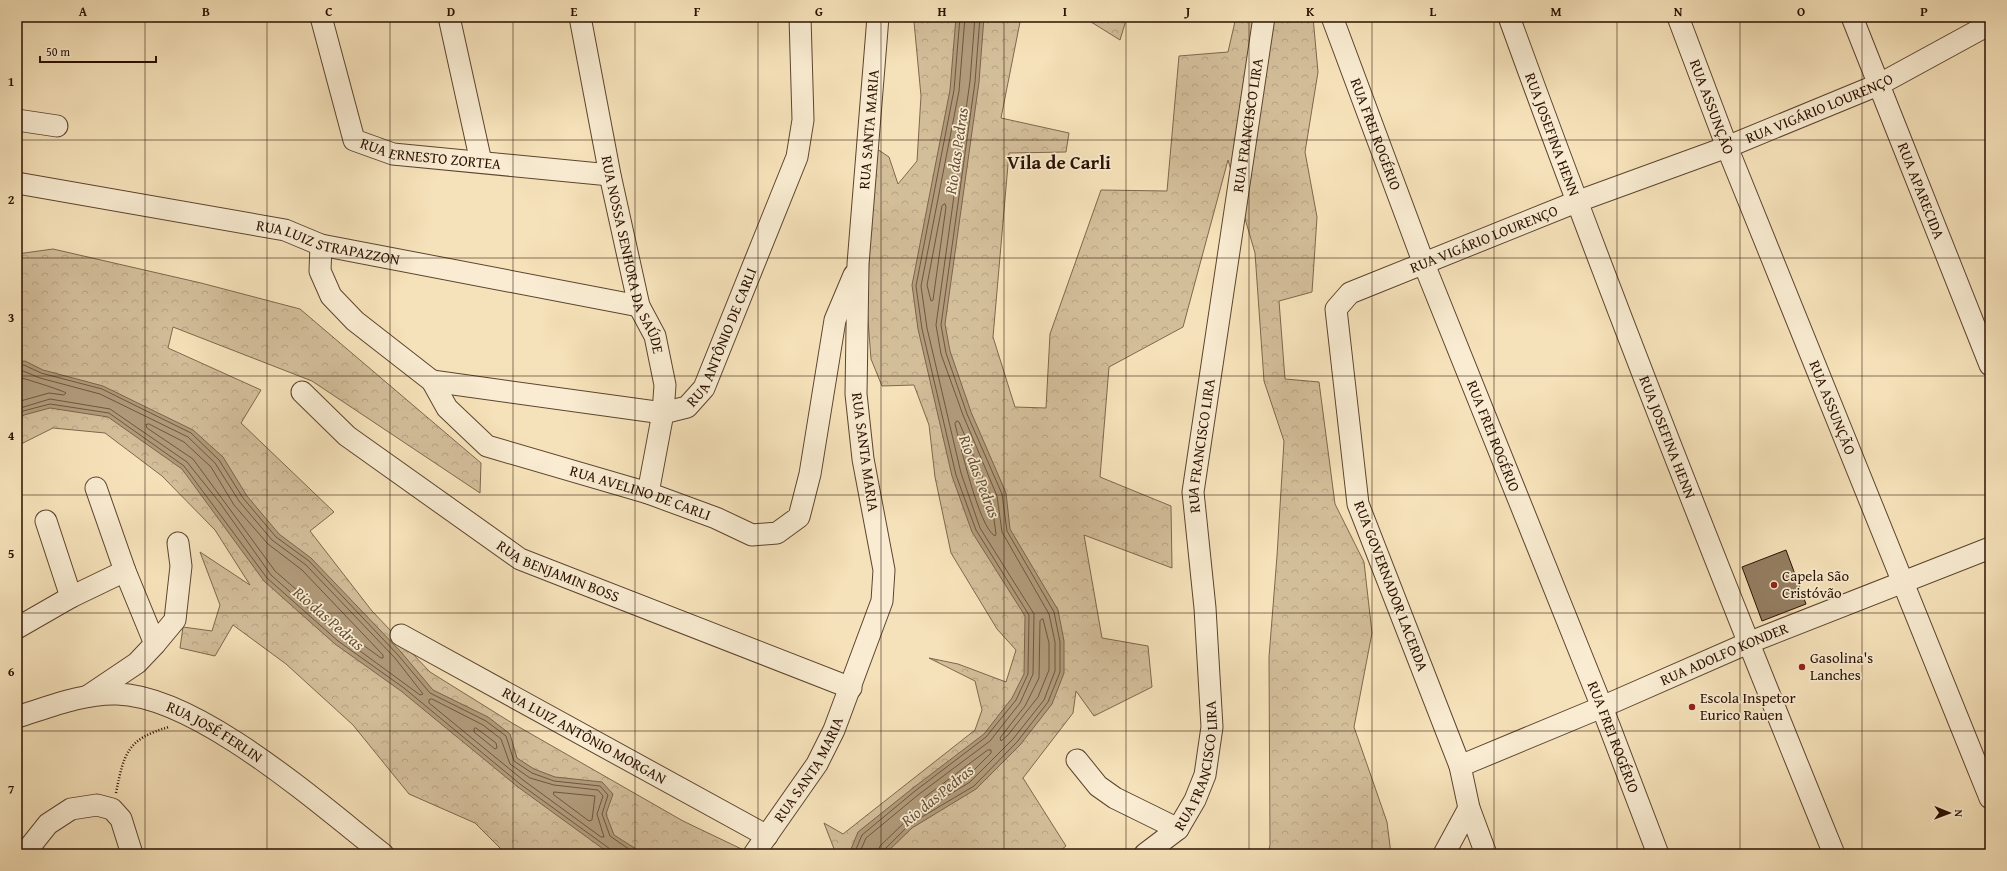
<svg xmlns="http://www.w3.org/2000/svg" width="2007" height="871" viewBox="0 0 2007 871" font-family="'Gentium Book Plus',serif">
<defs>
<pattern id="forest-crowns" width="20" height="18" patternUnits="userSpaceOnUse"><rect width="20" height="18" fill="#d3be9a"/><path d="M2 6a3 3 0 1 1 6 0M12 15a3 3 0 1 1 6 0" fill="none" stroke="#b5a283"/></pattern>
</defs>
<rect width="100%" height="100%" fill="#f6e2ba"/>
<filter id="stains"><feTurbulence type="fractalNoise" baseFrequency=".005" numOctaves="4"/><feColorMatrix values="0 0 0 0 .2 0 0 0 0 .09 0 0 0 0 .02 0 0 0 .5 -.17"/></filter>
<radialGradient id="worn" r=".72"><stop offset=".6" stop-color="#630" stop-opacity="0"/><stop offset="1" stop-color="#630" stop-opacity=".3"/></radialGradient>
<path fill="url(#forest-crowns)" stroke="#7e674d" d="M910 17H1021L1001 118 1069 133 1066 152 1009 153 993 337 1015 407 1046 408 1050 334 1101 190 1167 191 1179 56 1228 52 1236 17H1313L1318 72 1305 152 1317 217 1312 292 1279 301 1285 379 1319 382 1335 504 1364 562 1372 633 1354 727 1387 822 1391 854H1268L1270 845 1269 657 1277 556 1284 441 1264 381 1255 253 1228 160 1183 327 1109 367 1100 477 1171 506 1172 568 1084 535 1102 638 1148 646 1152 687 1094 716 1076 691 1073 713 1023 778 1066 846 1056 854H836L824 823 843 834 975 730 982 710 975 681 929 658 958 664 1006 682 1016 650 997 629 951 553 935 477 929 425 914 385 882 386 871 359 867 307 874 147 889 157 898 184 917 161 921 96 914 22Z
M1083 17H1127L1120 40Z
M53 249 201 283 300 309 481 463 480 493 312 381 173 327 168 348 261 390 241 423 334 512 310 531 372 611 430 672 512 723 683 821 752 854H506L475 823 409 794 353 725 286 664 233 625 215 656 180 648 183 627 212 631 220 605 200 552 250 585 215 530 162 476 105 433 53 428 17 446V254Z"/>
<path fill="#b19b7b" stroke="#7b634a" d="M956 17H984L979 82 945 324 950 351 971 412 1006 493 1010 529 1058 610 1064 641V673L1052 704 1020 745 976 789 912 828 885 854H849L858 832 913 788 984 734 1012 698 1024 674 1025 616 972 532 952 476 918 329 912 285 950 90Z
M25 361 43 370 103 386 193 430 223 457 247 496 279 534 311 558 401 652 433 690 488 717 510 734 517 758 534 769 555 777 602 782 613 794 606 814 614 835 644 854H610L606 851 518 787 401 691 335 644 264 581 182 469 108 417 50 408 24 415 17 421V362Z"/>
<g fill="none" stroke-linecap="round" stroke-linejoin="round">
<path stroke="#6e563e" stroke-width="1" d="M945 204 946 207 933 300 931 301 927 285 942 206Z
M17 366 24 365 41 373 102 389 191 433 219 460 243 498 276 537 309 561 398 655 430 693 486 721 506 736 514 761 532 773 554 781 600 786 608 795 602 814 610 836 636 854
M17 371H23L40 378 100 394 188 437 215 463 239 501 272 540 306 565 395 658 423 694 420 695 341 637 271 575 220 503 187 462 110 409 50 399 17 409
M17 377C21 377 64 391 66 393L64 395 49 393 17 402
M17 416 23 411 50 404 109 413 184 466 267 578 338 641 404 688 520 784 610 849 611 854
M957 421 959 422 991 497 996 534 995 536C979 528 960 443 955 424Z
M149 424 184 442 211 467 234 505 268 544 302 570 383 655V658H381L345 632 275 571 193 459 147 428 146 425Z
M1043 619 1049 643V670L1038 697 1008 735 1001 741 1000 738 1025 706 1039 678 1040 621Z
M432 699 483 725 501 739 510 764 530 778 554 785 598 790 603 796 597 814 604 837H601L523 780 429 703V700Z
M476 728 496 743 497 748 495 749 474 732V729Z
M988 750H991V753L967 777 925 802 923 801V799Z
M554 792 595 796 592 820 589 821 554 795Z
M854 854 862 835 915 791 986 737 1016 700 1028 674 1029 615 976 530 956 475 922 329 916 286 954 90 960 17
M859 854 866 838 918 795 990 741 1020 703 1033 674 1034 614 980 528 961 473 927 328 921 286 959 91 965 17
M877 854 880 846 906 821 970 782 1013 739 1044 700 1055 671V642L1049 614 1002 532 997 496 963 415 941 354 936 325 970 81 975 17
M882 854 884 850 910 824 974 786 1017 742 1048 702 1060 672V642L1054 612 1007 531 1002 494 967 414 946 353 941 325 975 82 980 17"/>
</g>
<path fill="#947d61" stroke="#2a1000" d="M1786 550 1806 604 1762 621 1742 567Z"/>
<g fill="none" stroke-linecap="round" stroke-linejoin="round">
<g stroke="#5d442e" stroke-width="23">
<g id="minor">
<path id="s1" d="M321 17 354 140 393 154 610 175"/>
<path d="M449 17 481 162"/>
<path id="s2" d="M580 17 610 175 639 306 655 336 665 385 663 413 648 493"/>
<path id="s3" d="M1332 17 1424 264 1602 707 1658 854"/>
<path id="s4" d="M1509 17C1611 299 1721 577 1834 854"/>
<path id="s5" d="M1678 17 1727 147 1990 798"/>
<path id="s6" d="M1852 17 1990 365"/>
<path d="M17 120 57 126"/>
<path id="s7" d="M17 183 285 230 321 245 639 306"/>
<path id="s8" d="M321 245 320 271 331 296 355 321 432 381 447 408 487 446 648 493 716 518 752 535 777 533 799 517 810 474 835 320 854 275"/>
<path id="s9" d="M432 381 663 413 687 407 704 388 797 157 803 120 800 17"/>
<path id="s10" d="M302 392 347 436 520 559 851 688"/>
<path d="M46 521 71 597"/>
<path d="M17 628 71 597 125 571"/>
<path id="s11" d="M401 635 767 836"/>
<path d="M155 644 175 620 181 566 178 543"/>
<path d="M88 696 137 663 155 644 125 571 96 488"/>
<path id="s12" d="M17 717C49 707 83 693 117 694 198 696 319 804 383 854"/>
<path d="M1077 760 1098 786 1115 798 1178 829"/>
<path id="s13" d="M1460 766 1602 707 1748 643 1990 548"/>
<path d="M24 854 48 824 71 809 97 805 112 809 121 819 132 854"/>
<path id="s14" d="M754 854 817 764 834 730 882 601 884 570 863 459 856 394 858 264 878 17"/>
<path id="s15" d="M1145 854 1178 829 1195 800 1205 775 1212 727 1205 608 1193 492 1264 17"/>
<path d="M1444 854 1469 808"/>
<path id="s16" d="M1486 854 1469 808 1460 766 1358 504 1336 309 1350 293 1576 202 1727 147 1880 84 1990 24"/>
</g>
</g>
<path stroke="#2a1000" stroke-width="2.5" stroke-dasharray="1 2" stroke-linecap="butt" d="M116 793C124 753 127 739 169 727"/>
<use href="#minor" stroke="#f9ecd2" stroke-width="21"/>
</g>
<path fill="none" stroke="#2a1000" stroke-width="1" stroke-opacity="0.55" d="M145 17V854M267 17V854M390 17V854M513 17V854M635 17V854M758 17V854M881 17V854M1004 17V854M1126 17V854M1249 17V854M1372 17V854M1494 17V854M1617 17V854M1740 17V854M1862 17V854M17 140H1990M17 258H1990M17 376H1990M17 495H1990M17 613H1990M17 731H1990"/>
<g fill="#8f2418" stroke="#f9ecd2" stroke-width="1.5">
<circle cx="1774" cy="585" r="4"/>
<circle cx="1802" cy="667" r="4"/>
<circle cx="1692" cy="707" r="4"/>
</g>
<g text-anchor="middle" stroke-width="3.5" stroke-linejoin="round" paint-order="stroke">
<g font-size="15" fill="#2a1000" stroke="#f9ecd2">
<text dy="5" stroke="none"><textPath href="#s5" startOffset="96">RUA ASSUNÇÃO</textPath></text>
<text dy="5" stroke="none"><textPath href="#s16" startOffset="1095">RUA VIGÁRIO LOURENÇO</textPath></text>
<text dy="5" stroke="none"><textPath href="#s15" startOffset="757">RUA FRANCISCO LIRA</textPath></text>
<text dy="5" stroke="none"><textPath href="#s14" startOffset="760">RUA SANTA MARIA</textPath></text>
<text dy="5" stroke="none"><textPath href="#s3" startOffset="125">RUA FREI ROGÉRIO</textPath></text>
<text dy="5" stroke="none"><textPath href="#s4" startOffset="125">RUA JOSEFINA HENN</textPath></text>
<text dy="5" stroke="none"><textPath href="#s1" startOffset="206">RUA ERNESTO ZORTEA</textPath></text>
<text dy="5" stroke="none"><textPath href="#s6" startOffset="187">RUA APARECIDA</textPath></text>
<text dy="5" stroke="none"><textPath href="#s16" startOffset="735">RUA VIGÁRIO LOURENÇO</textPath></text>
<text dy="5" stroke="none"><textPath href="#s7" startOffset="317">RUA LUIZ STRAPAZZON</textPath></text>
<text dy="5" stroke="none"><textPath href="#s2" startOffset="244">RUA NOSSA SENHORA DA SAÚDE</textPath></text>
<text dy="5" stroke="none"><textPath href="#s9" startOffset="337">RUA ANTÔNIO DE CARLI</textPath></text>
<text dy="5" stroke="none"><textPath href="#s5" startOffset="420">RUA ASSUNÇÃO</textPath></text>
<text dy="5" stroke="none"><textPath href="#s3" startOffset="449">RUA FREI ROGÉRIO</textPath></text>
<text dy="5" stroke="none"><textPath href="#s4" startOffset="449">RUA JOSEFINA HENN</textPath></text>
<text dy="5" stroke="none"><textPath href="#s15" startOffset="433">RUA FRANCISCO LIRA</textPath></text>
<text transform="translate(865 452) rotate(82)" y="5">RUA SANTA MARIA</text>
<text dy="5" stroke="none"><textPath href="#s8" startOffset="432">RUA AVELINO DE CARLI</textPath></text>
<text dy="5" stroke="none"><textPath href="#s10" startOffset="315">RUA BENJAMIN BOSS</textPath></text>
<text transform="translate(1391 586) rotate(69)" y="5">RUA GOVERNADOR LACERDA</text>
<text dy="5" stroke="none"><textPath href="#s13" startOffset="287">RUA ADOLFO KONDER</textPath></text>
<text dy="5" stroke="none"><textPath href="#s12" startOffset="209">RUA JOSÉ FERLIN</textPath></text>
<text dy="5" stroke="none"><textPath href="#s11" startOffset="209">RUA LUIZ ANTÔNIO MORGAN</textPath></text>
<text dy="5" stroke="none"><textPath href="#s3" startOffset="773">RUA FREI ROGÉRIO</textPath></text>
<text dy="5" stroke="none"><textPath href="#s15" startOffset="109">RUA FRANCISCO LIRA</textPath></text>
<text dy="5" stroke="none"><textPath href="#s14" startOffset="101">RUA SANTA MARIA</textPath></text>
</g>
<g font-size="15" fill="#2a1000" stroke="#f9ecd2" text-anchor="start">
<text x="1782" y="581">Capela São<tspan x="1782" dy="17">Cristóvão</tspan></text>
<text x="1810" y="663">Gasolina's<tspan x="1810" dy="17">Lanches</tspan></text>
<text x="1700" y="703">Escola Inspetor<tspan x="1700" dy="17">Eurico Rauen</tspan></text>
</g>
<g font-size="16" font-style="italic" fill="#674f37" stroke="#f9ecd2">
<text transform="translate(956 151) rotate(-82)" y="6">Rio das Pedras</text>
<text transform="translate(980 476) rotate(69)" y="6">Rio das Pedras</text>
<text transform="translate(329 618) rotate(41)" y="6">Rio das Pedras</text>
<text transform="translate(937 795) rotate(-39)" y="6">Rio das Pedras</text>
</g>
<g font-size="19" font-weight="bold" fill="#2a1000" stroke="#f9ecd2">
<text x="1059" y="169">Vila de Carli</text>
</g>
</g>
<rect width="2007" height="871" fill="none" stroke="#f6e2ba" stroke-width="44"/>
<g transform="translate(1949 813) rotate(91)" stroke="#f9ecd2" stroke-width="3" paint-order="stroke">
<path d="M0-3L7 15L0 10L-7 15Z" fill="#2a1000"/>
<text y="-6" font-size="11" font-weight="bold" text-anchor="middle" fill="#2a1000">N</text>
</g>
<path d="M40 56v6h116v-6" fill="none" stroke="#2a1000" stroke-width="2"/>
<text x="46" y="56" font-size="12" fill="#2a1000" stroke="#f9ecd2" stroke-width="3" paint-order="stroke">50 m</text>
<rect x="22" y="22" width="1963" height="827" fill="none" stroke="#2a1000" stroke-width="1.5"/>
<g font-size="13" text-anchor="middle" font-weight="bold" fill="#2a1000">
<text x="83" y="16">A</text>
<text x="206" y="16">B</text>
<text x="329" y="16">C</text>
<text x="451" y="16">D</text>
<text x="574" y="16">E</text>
<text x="697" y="16">F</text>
<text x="819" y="16">G</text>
<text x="942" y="16">H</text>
<text x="1065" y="16">I</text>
<text x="1188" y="16">J</text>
<text x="1310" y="16">K</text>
<text x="1433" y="16">L</text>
<text x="1556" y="16">M</text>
<text x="1678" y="16">N</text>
<text x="1801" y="16">O</text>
<text x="1924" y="16">P</text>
<text x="11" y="86">1</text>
<text x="11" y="204">2</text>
<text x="11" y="322">3</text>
<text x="11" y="440">4</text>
<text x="11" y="558">5</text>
<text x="11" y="676">6</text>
<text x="11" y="794">7</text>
</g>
<rect width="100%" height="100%" filter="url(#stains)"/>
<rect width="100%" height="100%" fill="url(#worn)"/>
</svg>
